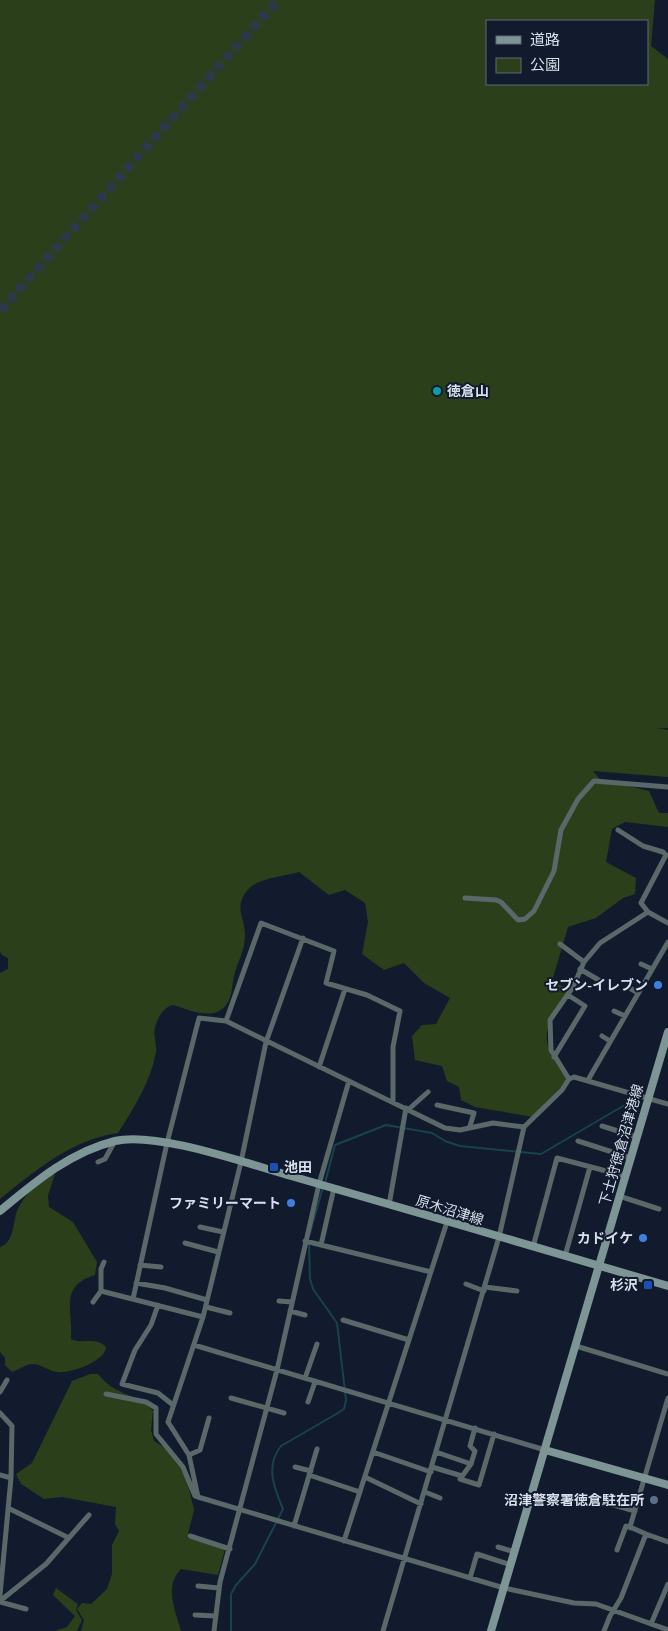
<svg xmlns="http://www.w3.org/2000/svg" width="668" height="1631" viewBox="0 0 668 1631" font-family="'Source Serif 4','Noto Sans JP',serif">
<rect width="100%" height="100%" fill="#111b2d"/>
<path fill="#2c3f1b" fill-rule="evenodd" d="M0 0H655L651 46 668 59V728H658L668 730V777L593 771 600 779 649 791 659 813H668V827L625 822 612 829 606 862 636 878 635 894 623 898 596 918 568 927 552 981 571 990C542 1030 536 1039 569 1079L533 1117 475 1107 461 1100 459 1087 447 1081 442 1066 415 1060 412 1036 422 1025 436 1024 450 998 424 983 404 963 384 970 362 954 368 922 365 903 345 890 329 895 299 872C283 877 257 877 246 892 234 909 245 918 245 935 245 950 239 959 235 972 232 981 233 993 228 1002 216 1023 190 1010 173 1005 163 1007 157 1019 155 1028 153 1036 157 1044 156 1052 151 1081 134 1108 118 1133 72 1139 35 1171 0 1199V973L8 969V958L2 955 0 951ZM487 21H647V84H487Z
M55 1174 48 1195 49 1207 73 1222 97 1262 95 1275C59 1286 73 1310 71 1339 83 1345 95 1336 106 1347 106 1361 70 1374 57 1372 49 1371 42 1365 34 1364 25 1364 20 1369 12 1372L5 1365V1358L0 1352V1247C16 1241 12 1221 18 1209 24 1196 40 1177 55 1174Z
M90 1374H98C116 1397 134 1391 153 1411L151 1430 154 1441 171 1452 186 1476 194 1510 187 1538 225 1549 218 1575 181 1569C164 1586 175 1610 181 1631H81L84 1620 77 1609 82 1603 91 1604 107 1589 112 1574V1545L119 1531 115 1524 116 1507 62 1497 44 1499 21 1484 16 1474 32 1463 72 1381Z
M56 1588 78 1604 76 1610 82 1620 77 1631H55L67 1627 75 1616 53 1595Z"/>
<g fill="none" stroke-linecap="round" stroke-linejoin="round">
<path stroke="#18434c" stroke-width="2" d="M325 1183 335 1145 386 1125 432 1133 445 1141 460 1146 541 1154 635 1099
M310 1233 323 1187
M231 1631V1594L236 1585 255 1564 283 1509C274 1488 265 1466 281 1446L338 1413 344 1409 346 1400 337 1323 313 1289 310 1279 309 1243"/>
<path stroke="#2f384a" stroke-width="9" stroke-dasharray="9 4.5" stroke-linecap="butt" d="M0 311 278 0"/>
<path stroke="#5a6869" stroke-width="5" d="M618 830 643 846 663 852 666 855 641 903 648 912 668 923
M465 898 496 900 501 902 518 920 525 919 534 911 554 871 561 830 578 799 594 781 668 787
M303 938 266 1042 241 1162 203 1317 168 1422 189 1455 198 1497 504 1588 574 1603 596 1604 668 1630
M560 944 584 962
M641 964 652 969
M580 969 602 982
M628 987 638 993
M614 1011 625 1016
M226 1021 261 923 334 951 326 983 367 995 400 1011 393 1047V1102
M602 1036 610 1041
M554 1057 585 1006 568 995
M319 1067 345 989
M569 1079 551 1050 550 1020 573 987 584 962 600 943 648 912
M588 1080 668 942
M437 1105 474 1113 470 1126
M409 1109 428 1092
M602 1126 637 1137
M578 1141 631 1158
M98 1162 105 1159 115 1141
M619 1196 659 1209
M389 1205 406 1108
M200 1227 223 1232
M305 1241 431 1272
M185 1243 218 1252
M321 1245 334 1188
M533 1247 557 1158 625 1176
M565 1256 590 1167
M140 1265 161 1267
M136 1283 165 1288 207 1300
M466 1284 484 1291
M485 1287 517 1291
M101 1291 203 1317
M133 1299 167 1143 199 1018 226 1021 445 1128 460 1130 493 1123 524 1127 562 1090 569 1079 574 1077 668 1104
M279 1301 292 1302
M93 1302 101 1291V1269L104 1262
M158 1305 151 1325 135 1350 122 1384 158 1393 173 1405
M206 1307 230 1313
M290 1311 305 1315
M343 1320 409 1340
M194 1345 545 1450
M576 1346 668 1374
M305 1378 317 1344
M0 1392 7 1380
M106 1394 146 1402 156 1408V1434L183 1467 195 1496 198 1497
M231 1398 284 1413
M308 1402 315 1382
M0 1413 12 1426 11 1478 0 1595
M475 1428 470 1446 475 1451 471 1464 460 1479 479 1485 494 1434
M373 1452 431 1472
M436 1452 471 1464
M189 1455 200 1450 209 1418
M295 1467 311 1471
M432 1467 462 1476
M0 1475 11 1478
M309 1475 360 1492
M365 1477 421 1504
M425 1492 440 1498
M603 1502 635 1511
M8 1508 69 1538
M294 1526 317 1449
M646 1534 668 1542
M190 1536 230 1549
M344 1541 447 1222
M498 1547 515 1552
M617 1550 626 1526 631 1528
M470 1578 477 1554 511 1565
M198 1586 219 1588
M0 1601 46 1564 89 1515
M0 1602 26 1609
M195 1615 216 1616
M651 1624 668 1584
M214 1631 220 1582 277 1370 319 1184 349 1081
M383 1631 499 1237 524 1127
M604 1631 610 1616 621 1598 646 1534 630 1527 668 1398"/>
<path stroke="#7e9596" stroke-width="8" d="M0 1211C35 1182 70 1152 115 1141 156 1131 248 1164 291 1176 417 1212 542 1249 668 1286
M545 1450 668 1485
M491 1631 668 1032"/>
</g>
<circle fill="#0f9aa8" stroke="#111b2d" stroke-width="2" cx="437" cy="391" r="5"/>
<g fill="#3f7fe0" stroke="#111b2d" stroke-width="2">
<circle cx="658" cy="985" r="5"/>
<circle cx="291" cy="1203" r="5"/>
<circle cx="643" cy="1238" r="5"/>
</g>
<g fill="#1a4fb4" stroke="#111b2d" stroke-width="2">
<rect x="269" y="1162" width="10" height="10" rx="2.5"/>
<rect x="643" y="1280" width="10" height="10" rx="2.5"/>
</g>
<circle fill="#5c6f8a" stroke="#111b2d" stroke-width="2" cx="654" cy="1500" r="5"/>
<g text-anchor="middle" stroke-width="4" stroke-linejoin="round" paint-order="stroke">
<g font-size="14" font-weight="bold" fill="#d8dfec" stroke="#111b2d" text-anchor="end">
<text x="447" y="396" text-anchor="start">徳倉山</text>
<text x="648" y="990">セブン-イレブン</text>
<text x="284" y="1172" text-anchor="start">池田</text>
<text x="281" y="1208">ファミリーマート</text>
<text x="633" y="1243">カドイケ</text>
<text x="638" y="1290">杉沢</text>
<text x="644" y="1505">沼津警察署徳倉駐在所</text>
</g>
<g font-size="14" fill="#d8dfec" stroke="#111b2d">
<text transform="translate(621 1145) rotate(-74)" y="5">下土狩徳倉沼津港線</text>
<text transform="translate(450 1210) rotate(17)" y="5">原木沼津線</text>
</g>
</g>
<rect x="486" y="20" width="162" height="65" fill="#111b2d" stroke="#616979"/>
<rect x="496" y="36" width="25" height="8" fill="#7e9596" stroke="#616979"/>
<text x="530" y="45" font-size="15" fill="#d8dfec">道路</text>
<rect x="496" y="58" width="25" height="15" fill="#2c3f1b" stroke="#616979"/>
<text x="530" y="70" font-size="15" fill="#d8dfec">公園</text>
</svg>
